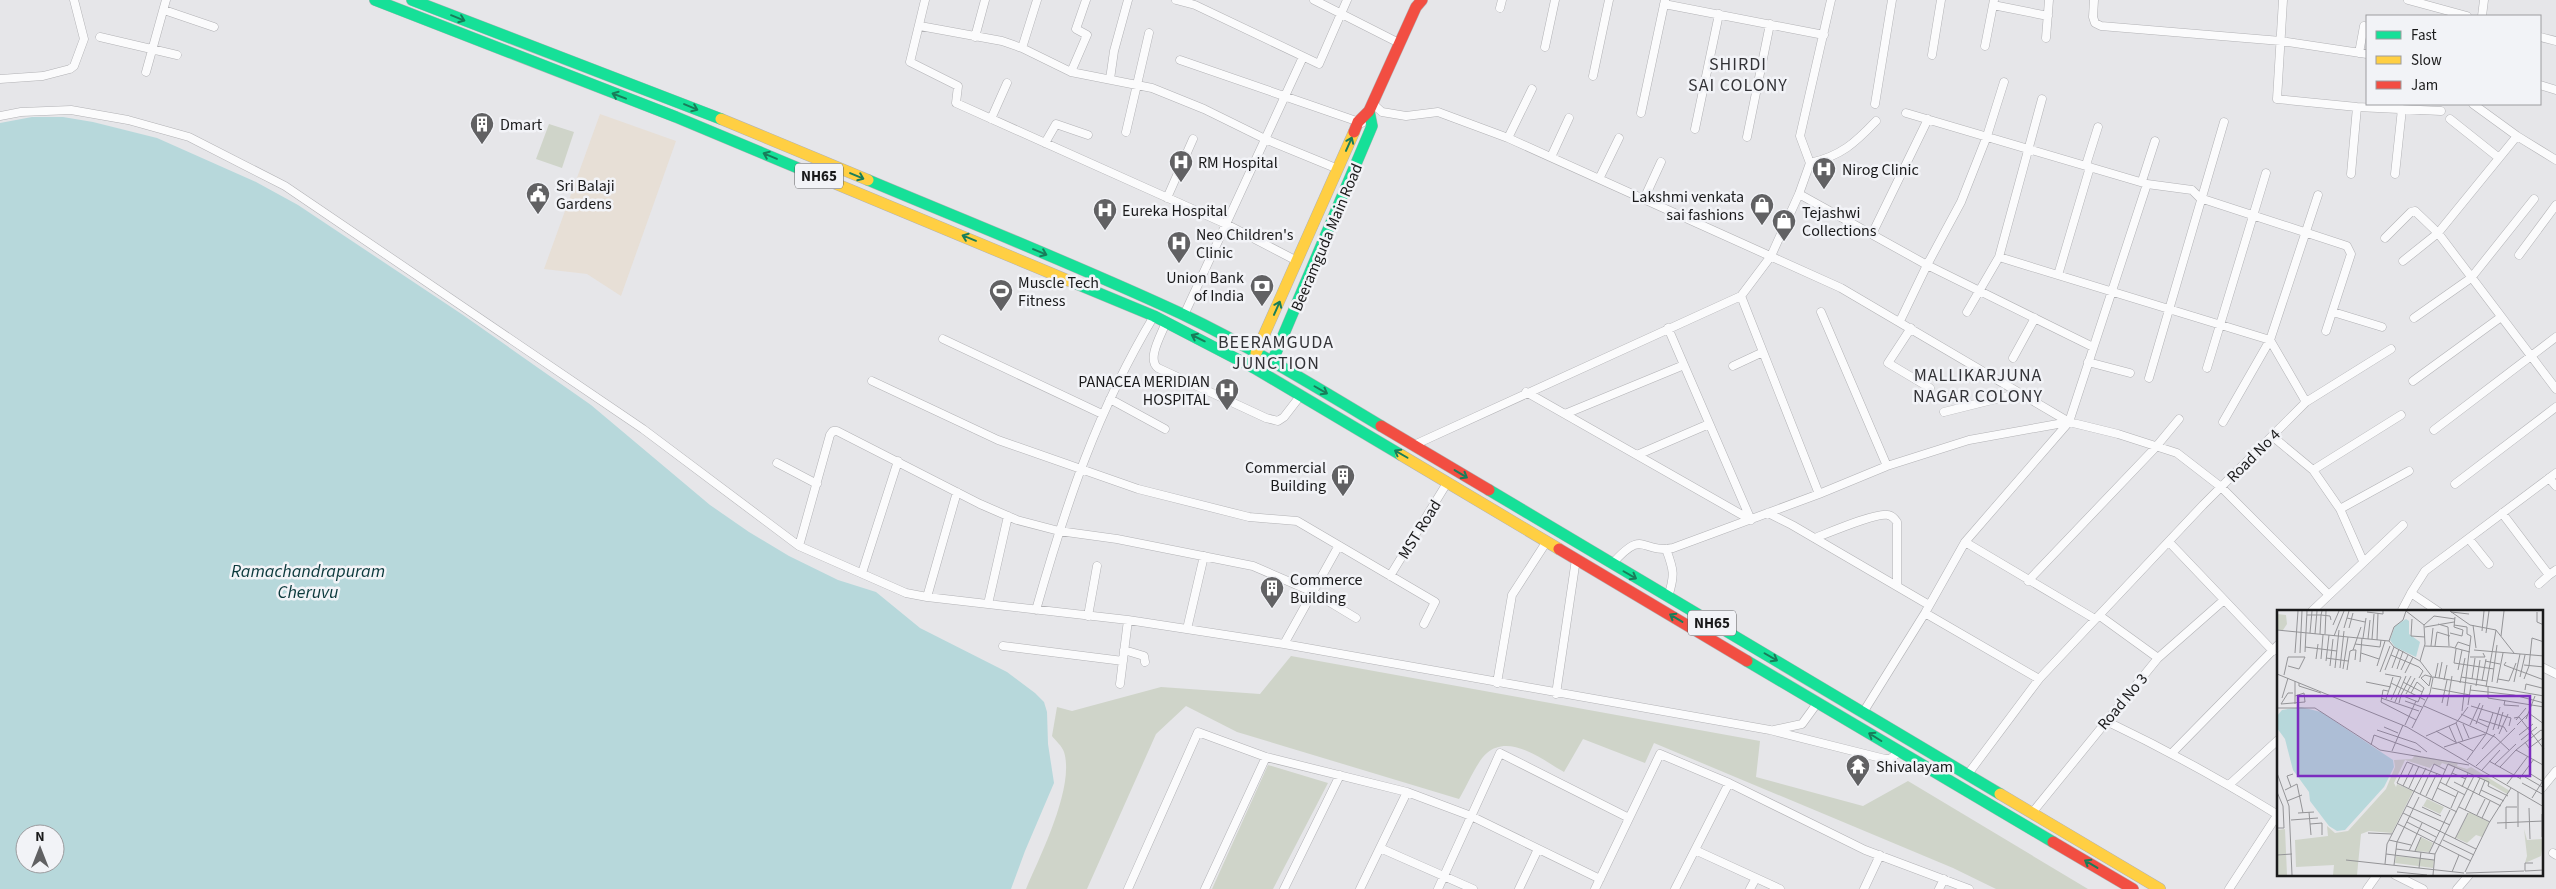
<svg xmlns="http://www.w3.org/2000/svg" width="2556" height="889" viewBox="0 0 2556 889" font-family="'Source Sans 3',sans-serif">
<rect width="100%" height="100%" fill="#e6e6e9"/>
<path fill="#e7dfd6" d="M600 114 676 141 621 296 587 274 544 269Z"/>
<path fill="#cfd4c9" d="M549 124 574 132 562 168 536 159Z
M1291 656 1760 741 1756 777 1863 806 1908 781 2088 889H1996L1953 868 1654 743 1645 763 1583 739 1564 772C1544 761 1510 733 1487 753 1477 761 1466 788 1459 799L1237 732 1186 706 1156 734 1087 889H1026C1040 856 1075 787 1064 752 1062 746 1056 741 1052 736L1057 707 1072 711 1161 687 1260 694Z
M1268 765 1328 783 1273 889H1212Z"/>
<path fill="#b7d8db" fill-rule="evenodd" d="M32 117H63L93 122 157 138 256 182 298 205 463 315 591 405 710 505 749 532 789 556 838 580 876 592 920 628 1007 672 1035 693 1044 702 1047 712 1048 744 1054 783 1025 851 1011 889H0V123ZM25 834H55V864H25Z"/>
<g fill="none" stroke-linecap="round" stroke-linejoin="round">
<g stroke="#b2b2b5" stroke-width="9">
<path id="street" d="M925 0 910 62 958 86 956 103 1226 224 1297 261
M1176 0 1195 5 1319 64 1347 0
M1314 0 1399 43
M2094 0 2093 17 2095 23 2101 26 2281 41 2367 54
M2283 0 2277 99 2357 107 2441 111
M2408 0 2467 16
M1664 4 1824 35
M1993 5 2048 16
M1500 8 1502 0
M164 10 214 27
M2482 16 2484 0
M920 26 1002 41 1022 48 1071 72 1152 88 1204 109 1265 139 1338 169
M100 37 177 55
M975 37 985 0
M2540 37 2556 41
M2046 38 2049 0
M1985 46 1994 0
M1545 47 1555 0
M1022 48 1037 0
M2359 53 2364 26
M1932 55 1941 0
M1180 60 1362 123
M146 72 166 0
M1071 72 1087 35 1076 29 1086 0
M1593 76 1609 0
M0 79 43 76 70 69 74 66 84 39 74 0
M1110 79 1114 51 1128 0
M2540 85 2556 90
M1372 103 1382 112 1406 116 1438 112 1508 138 1841 288 2069 422 2118 434 2177 453 2221 487 2328 594
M1875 104 1892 0
M2473 104 2517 136 2556 160
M1641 113 1665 0
M1906 113 2147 184 2192 190 2200 198 2347 246 2351 254 2326 331
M0 116 21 112 71 110 128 120 189 137 285 186 643 429 799 546 906 593 927 597 1128 620 1284 644 1770 730 1885 759H1890L1899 752
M991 119 1007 83
M2450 119 2499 158
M1695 129 1719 14
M1126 132 1149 33
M1747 137 1770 24
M1508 138 1532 89
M1045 143 1056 124 1088 135
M1551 157 1569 118
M1810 163C1841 156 1855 143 1876 121
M2086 165 2098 127
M2351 174 2357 107
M2395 174 2402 109
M1599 179 1619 138
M2142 181 2155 141
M1799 194 1927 265 2093 347
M1167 198 1193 139
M1644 199 1661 162
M1872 234 1928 119
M2385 238 2411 212 2415 211 2438 233 2556 389
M2519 255 2556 205
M1999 257 2270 340 2306 402
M2403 261 2438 233 2517 136
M2058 275 2090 167
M1741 296 1819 494
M1821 312 1887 466
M1967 312 1999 257 2042 99
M2333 312 2382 327
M1184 315 1303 57
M2414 318 2471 278 2534 199
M1900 321 1927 265 1961 202 1987 136 2004 82
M1166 322C1162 334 1146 359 1158 368L1266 418 1278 421 1284 417 1301 395
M1668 328 1751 520
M1911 328 1888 363 1930 388
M943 339 1102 414
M2013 358 2035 318
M2088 362 2130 373
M1733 366 1763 352
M2207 368 2266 173
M2149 378 2224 122
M872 381 998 440 1138 489 1249 517 1297 521 1435 602 1424 624
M2413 381 2501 317
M1526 392 1751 520
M1110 399 1165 429
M1944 412 2020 393
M1565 414 1684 365
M2223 422 2270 340 2318 195
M2434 430 2556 337
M2272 436 2313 470 2340 509 2363 561
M1414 445 1741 296 1771 256 1799 194 1810 163 1800 136 1831 0
M1637 455 1709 424
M777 463 817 484
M2313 470 2401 415
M2549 478 2556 486
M2455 484 2556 407
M2340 509 2409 471
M1768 513 1792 525 1929 605
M2502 513 2549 575 2556 570
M1815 538C1828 533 1877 512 1888 515 1893 516 1895 519 1897 522V586
M2469 539 2489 564
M1965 542 2095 619
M2169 542 2273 651
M799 546 830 435 833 431H837L980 504 1017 520 1059 531 1117 539 1253 566 1313 592 1356 618
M1666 549C1674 570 1675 575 1668 597
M1612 564C1645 527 1640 554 1673 548L1819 494 1887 466 1969 440 2069 422
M862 573 898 461
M1390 576 1447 483
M2028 581 2155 448 2179 419
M2539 584 2549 575
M927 597 957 492
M988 604 1008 516
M1036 610C1066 504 1097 411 1154 316
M2311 612 2403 525
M2401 612 2411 593
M2439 612 2411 593 2425 571 2556 473
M1925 613 2039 679
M1088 616 1097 566
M2100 616 2158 658
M1187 629 1204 556
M1284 644 1338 547
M1003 646 1123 661
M1124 650 1144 656 1145 662
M2542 667 2556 674
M1497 683 1512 595 1547 541
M1120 684 1128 620
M1556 694 1576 559
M1864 711 1925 613 1965 542 2069 422 2147 184
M2106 721C2167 750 2220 779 2278 815
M1774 730 1802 724 1818 702
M2172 753 2278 645
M1968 774 2039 679 2203 505 2306 402 2391 349
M2230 784 2278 740
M2542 788 2556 771
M2032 813 2158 658 2224 600
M1380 848 1473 889
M1695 850 1780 889
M2553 853 2556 855
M2395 875 2423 889
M1128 889 1198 732 1266 757 1407 792 1471 816 1600 879
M1205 889 1266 757
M1284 889 1340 775
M1360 889 1407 792
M1438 889 1500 753 1629 818
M1519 889 1538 849
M1595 889 1660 754 1729 783 1865 850 1969 889
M1675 889 1729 783
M1750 889 1756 878
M1864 889 1880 855
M1939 889 1944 879
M2229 889 2278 814
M2367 889 2377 875
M2457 889 2469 875"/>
</g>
<g stroke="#b2b2b5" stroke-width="12">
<path id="fast" d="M375 0 676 117 805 171
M412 0 721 119
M868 180C973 224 1079 266 1182 314 1251 347 1316 387 1381 426
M1072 282 1154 316 1256 369 1401 455
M1272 362 1372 126 1369 111
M1489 490 2000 794
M1747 661 2053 842"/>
</g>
<g stroke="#b2b2b5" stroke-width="12">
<path id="slow" d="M721 119 868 180
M805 171 1072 282
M1256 353 1354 132
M1401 455 1559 549
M2000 794 2160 889"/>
</g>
<g stroke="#b2b2b5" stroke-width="12">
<path id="jam" d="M1354 132 1358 122 1369 111 1416 7 1422 0
M1381 426 1489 490
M1559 549 1747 661
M2053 842 2133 889"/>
</g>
<use href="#street" stroke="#fbfbfc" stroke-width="8"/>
<use href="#fast" stroke="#16e098" stroke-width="11"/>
<use href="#slow" stroke="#ffcf43" stroke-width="11"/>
<use href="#jam" stroke="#f24e42" stroke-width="11"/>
</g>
<defs><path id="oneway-shaft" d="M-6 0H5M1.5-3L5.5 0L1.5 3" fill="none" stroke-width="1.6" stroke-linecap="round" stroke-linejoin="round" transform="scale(1.25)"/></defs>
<g stroke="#187d5a">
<use href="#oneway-shaft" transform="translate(458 18) rotate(22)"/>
<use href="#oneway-shaft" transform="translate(619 96) rotate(-159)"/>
<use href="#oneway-shaft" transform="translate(691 107) rotate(23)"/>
<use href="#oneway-shaft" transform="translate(1349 144) rotate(-66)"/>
<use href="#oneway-shaft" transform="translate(770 156) rotate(-157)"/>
<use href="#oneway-shaft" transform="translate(857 176) rotate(23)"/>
<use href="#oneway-shaft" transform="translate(969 238) rotate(-158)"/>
<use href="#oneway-shaft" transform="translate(1040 252) rotate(23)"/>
<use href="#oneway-shaft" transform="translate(1277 308) rotate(-66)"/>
<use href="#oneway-shaft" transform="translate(1198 338) rotate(-154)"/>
<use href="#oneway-shaft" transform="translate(1321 390) rotate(30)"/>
<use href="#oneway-shaft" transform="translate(1401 454) rotate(-150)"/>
<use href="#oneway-shaft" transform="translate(1461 474) rotate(31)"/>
<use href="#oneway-shaft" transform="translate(1630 575) rotate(30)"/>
<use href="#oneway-shaft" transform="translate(1676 618) rotate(-149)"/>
<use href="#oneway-shaft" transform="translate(1771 657) rotate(30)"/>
<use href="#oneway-shaft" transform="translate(1875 737) rotate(-148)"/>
<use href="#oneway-shaft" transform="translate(2091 864) rotate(-149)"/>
</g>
<defs>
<g id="building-pin" transform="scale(1.25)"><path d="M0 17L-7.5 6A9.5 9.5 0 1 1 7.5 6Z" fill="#616163" stroke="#f2f3f7"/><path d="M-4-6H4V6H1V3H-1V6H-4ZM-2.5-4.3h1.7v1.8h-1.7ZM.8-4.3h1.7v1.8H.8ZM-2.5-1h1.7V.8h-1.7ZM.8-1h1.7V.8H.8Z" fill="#fff"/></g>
<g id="hospital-pin" transform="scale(1.25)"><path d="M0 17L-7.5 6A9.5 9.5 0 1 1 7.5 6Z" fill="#616163" stroke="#f2f3f7"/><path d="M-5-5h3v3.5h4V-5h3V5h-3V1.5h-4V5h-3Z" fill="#fff"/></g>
<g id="civic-pin" transform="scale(1.25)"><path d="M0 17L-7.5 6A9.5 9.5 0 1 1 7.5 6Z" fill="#616163" stroke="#f2f3f7"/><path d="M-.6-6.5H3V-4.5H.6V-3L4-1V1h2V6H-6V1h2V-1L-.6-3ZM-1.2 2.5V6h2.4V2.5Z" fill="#fff"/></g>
<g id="shop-pin" transform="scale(1.25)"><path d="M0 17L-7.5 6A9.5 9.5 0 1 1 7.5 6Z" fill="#616163" stroke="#f2f3f7"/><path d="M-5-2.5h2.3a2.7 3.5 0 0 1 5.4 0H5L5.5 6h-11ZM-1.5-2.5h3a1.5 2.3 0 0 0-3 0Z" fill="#fff"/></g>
<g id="bank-pin" transform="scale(1.25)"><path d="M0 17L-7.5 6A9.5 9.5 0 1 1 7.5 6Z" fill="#616163" stroke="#f2f3f7"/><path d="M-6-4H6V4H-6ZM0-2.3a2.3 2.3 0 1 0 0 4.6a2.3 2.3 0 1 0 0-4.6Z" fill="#fff"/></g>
<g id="stadium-pin" transform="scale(1.25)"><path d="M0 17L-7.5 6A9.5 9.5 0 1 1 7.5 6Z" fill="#616163" stroke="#f2f3f7"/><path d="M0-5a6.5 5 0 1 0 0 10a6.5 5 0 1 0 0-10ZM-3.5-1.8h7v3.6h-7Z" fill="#fff"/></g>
<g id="temple-pin" transform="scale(1.25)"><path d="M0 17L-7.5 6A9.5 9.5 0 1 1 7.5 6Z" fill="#616163" stroke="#f2f3f7"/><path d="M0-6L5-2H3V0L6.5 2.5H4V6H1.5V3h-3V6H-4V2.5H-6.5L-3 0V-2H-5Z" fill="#fff"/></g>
</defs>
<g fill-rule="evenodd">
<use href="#building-pin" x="482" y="124"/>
<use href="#hospital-pin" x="1181" y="162"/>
<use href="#hospital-pin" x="1824" y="169"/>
<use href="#civic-pin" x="538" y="194"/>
<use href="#shop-pin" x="1762" y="205"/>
<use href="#hospital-pin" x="1105" y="210"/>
<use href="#shop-pin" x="1784" y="221"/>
<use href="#hospital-pin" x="1179" y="243"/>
<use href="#bank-pin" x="1262" y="286"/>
<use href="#stadium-pin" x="1001" y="291"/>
<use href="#hospital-pin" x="1227" y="390"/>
<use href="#building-pin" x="1343" y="476"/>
<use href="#building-pin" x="1272" y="588"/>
<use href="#temple-pin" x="1858" y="766"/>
</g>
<g text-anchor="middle" stroke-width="5" stroke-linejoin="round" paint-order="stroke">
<g fill="#f2f3f7" stroke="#5b5b5d" stroke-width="1">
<rect x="795" y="163.5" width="48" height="25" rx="4"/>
<rect x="1688" y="610.5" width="48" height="25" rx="4"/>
</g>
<g font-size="15" font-weight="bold" fill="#1a1a1b">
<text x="819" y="181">NH65</text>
<text x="1712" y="628">NH65</text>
</g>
<g font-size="16" fill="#1a1a1b" stroke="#f2f3f7" text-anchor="start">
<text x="500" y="130">Dmart</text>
<text x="1198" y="168">RM Hospital</text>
<text x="1842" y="175">Nirog Clinic</text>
<text x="556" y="191">Sri Balaji<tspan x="556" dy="18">Gardens</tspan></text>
<text x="1744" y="202" text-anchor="end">Lakshmi venkata<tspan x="1744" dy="18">sai fashions</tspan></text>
<text x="1122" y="216">Eureka Hospital</text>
<text x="1802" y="218">Tejashwi<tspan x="1802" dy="18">Collections</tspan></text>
<text x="1196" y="240">Neo Children's<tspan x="1196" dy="18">Clinic</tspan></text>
<text x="1244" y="283" text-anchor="end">Union Bank<tspan x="1244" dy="18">of India</tspan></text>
<text x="1018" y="288">Muscle Tech<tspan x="1018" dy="18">Fitness</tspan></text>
<text x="1210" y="387" text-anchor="end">PANACEA MERIDIAN<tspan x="1210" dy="18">HOSPITAL</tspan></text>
<text x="1326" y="473" text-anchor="end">Commercial<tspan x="1326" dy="18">Building</tspan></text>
<text x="1290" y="585">Commerce<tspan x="1290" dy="18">Building</tspan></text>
<text x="1876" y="772">Shivalayam</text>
</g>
<g font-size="16" fill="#1a1a1b" stroke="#f2f3f7">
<text transform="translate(1326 237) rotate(-67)" y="6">Beeramguda Main Road</text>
<text transform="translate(2253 455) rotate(-45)" y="6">Road No 4</text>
<text transform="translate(1419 529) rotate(-58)" y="6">MST Road</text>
<text transform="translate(2122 701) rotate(-50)" y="6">Road No 3</text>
</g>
<g font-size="18" letter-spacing="1" fill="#333337" stroke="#f2f3f7">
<text x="1738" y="70">SHIRDI<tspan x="1738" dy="21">SAI COLONY</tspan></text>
<text x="1276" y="348">BEERAMGUDA<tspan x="1276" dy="21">JUNCTION</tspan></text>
<text x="1978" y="381">MALLIKARJUNA<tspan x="1978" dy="21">NAGAR COLONY</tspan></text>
</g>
<g font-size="18" font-style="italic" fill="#0a383b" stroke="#f2f3f7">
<text x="308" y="577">Ramachandrapuram<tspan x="308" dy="21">Cheruvu</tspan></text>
</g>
</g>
<g transform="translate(2277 610)">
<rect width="266" height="266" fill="#e6e6e9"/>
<path d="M0 4 9 5 10 14 6 20H0ZM138 145 181 153 180 156 190 159 194 157 233 181 230 184 198 165 165 153 163 156 156 154 153 158 128 150 117 173 119 177 120 174 136 181 115 223 92 221 84 224 80 265H56L57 255 19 257 18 230 51 226 50 216 58 223 71 221 109 179 118 157 117 150 135 149ZM150 189 167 197 163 204 146 196ZM192 202 212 212 205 227 199 225 190 233 179 228ZM8 219 10 265H0V220ZM247 219 250 230 267 229 264 246 248 253 250 246ZM144 227 156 233 152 242 138 241ZM119 246 157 250 156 258 118 253Z" fill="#cfd4c9"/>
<path d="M129 9 132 11V24L143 32 139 47 118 37 113 30 118 16ZM24 97 44 102 116 150 117 157 107 177 68 220 60 221 52 216 33 191 32 182 16 160 8 129 0 118V106L5 100Z" fill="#b7d8db"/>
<path fill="none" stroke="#949497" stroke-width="1" d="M129 1 126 10 117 17 112 31 117 37 143 51M129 1 147 15 148 34 143 51 156 68 153 83 135 118M173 1 193 15 219 20 237 43M90 2 106 4V1M174 2 192 4M260 2V12L267 15M30 5H44L45 1M70 8 88 12M135 9 134 26 148 27M161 14 171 17 172 36M56 15 62 1M147 15 157 6 178 9M177 15 190 17V24L194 26 185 101M196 15 199 38M148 17 177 12M67 18 72 1M72 18 76 3M0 20 112 31M205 21 207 1M33 23 35 1M173 23 185 26 186 20 177 17 178 7M209 23 212 1M38 24 40 1M43 24 44 5 53 6 54 10M48 24 49 1M57 26 67 1M224 26 227 1M86 28 89 8M91 29 93 10M95 29 97 4M100 30 101 3M78 34 103 37 104 30M148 36 174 37 193 42M154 36 156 18M158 36 160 22 173 26M28 37 60 41M178 38 181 32 193 36M179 39 177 53 217 59M197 40 267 46M28 42 30 1M18 43 21 1M23 43 25 1M84 43 102 49M114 45 142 57 146 61 142 68M193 47H208L206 43M49 48 71 51M39 49 41 34M44 49 46 25M78 50 79 40H76L84 17M49 51 52 25M208 51 223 54M83 52 85 28M229 52 227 55 267 70M247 55 267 57M53 56 56 29M100 56 108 31M58 58 62 20M63 58 67 21M115 58 122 39M66 59 71 27M120 59 126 41M70 60 73 41 76 40M108 60 117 37M124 60 131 45M181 60 185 40M103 62 113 36M128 63 136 47M0 64 130 117 267 197M108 64 124 67 114 90M7 65 11 47H28L22 59 11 56M154 67 152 76 144 68 148 65 155 67M156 67 267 86M184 67 210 71M243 67 248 45M158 68 161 53M162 68 165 52M195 69 198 48M221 69 232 71 239 53M247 69 252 56 255 28 267 32M167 70 170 55M18 71V94M205 71 209 49M89 72 114 77M126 72 145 82M215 72 220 35M237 72 243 44M22 73V76L44 83M114 73 148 90M183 73 188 48M220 73 226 43M199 76 203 50M209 77 219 20M211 77V88L267 97M155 78 193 85M193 80 237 85 267 93M248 80 249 74 265 78M111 81 106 80 104 92 139 110M16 83H11L4 94 28 92 27 83 18 86M129 84 138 68M124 85 134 66M5 88 11 68M104 88 142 101M109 89 116 67M228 90 227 95 242 96M128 91 145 97M118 92 129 66M122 93 124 85 141 92 147 78 140 72 134 83M165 93 170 70M191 95 194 75M147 96 218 127 232 140M170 96 175 66M194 96 234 108 232 116M0 98H38L103 140 192 155M184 104 211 117M253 104 267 114M237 108 242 107 267 139M202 109 227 117 230 122M249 109 258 86M239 110 249 98M179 113 186 131M186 114 192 128M199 114 206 95M128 115 139 91M193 115 203 93M240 115 251 104M172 116 179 132M107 117 121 123M221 119 226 102M100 120 139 133 150 142M216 120 223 97M159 121 180 133M222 124 231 104M242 125 256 114M149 126 179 113 191 97M244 130 260 117M181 132 196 141M248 132 252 138 267 127M94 135 97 125 144 142M167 137 208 124M205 139 218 124M115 141 126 115M190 150 209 124 216 103M212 151 244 169M218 154 239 134M266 155 239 140 264 120 267 122M199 156 238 118M223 157 239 140M205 160 223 140M0 163 12 196 15 265M175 163 189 169M252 163 265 171M166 166 130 152 120 173 180 202M248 167 267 178M243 168 257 149M163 172 188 185M177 172 224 196M245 173 267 185M230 174 251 146M169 175 178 157M126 176 136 155M14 177 10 166 16 164M185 177 191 163M132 178 142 156M160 178 179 187M8 180 20 174 26 203M204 180 227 191M0 182 6 196 7 218H0M143 184 157 154 169 160M202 185 208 170M149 186 160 163M255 188 267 169M155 190 171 154 212 172 211 176 231 186M10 191 25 185M130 196 173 215M145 197 164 206M182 197 213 212M174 198 181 182M252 198 253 229M188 200 203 168M32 202 34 225M21 203 37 202M126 203 199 239M265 204V227M200 205 208 189M205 208 213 191M14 210 41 208M130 212 159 227M220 213 267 211M33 214 45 213V225M121 214 194 251M241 217V182M229 219V197H240M91 223 115 224M178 229 191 203M112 230 134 235M166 230 197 245M119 239 158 244M132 241 145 213M138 241 144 227M152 243 173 200M109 244 157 250M0 245 15 244M69 250 187 263M108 254 110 234 149 158M117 255 120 232 142 187M142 258 144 242M248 261 267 260M248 261V253H256M120 262 150 265M175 262 182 245M188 262 212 213 234 178M189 263 247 261M156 265 158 244 197 166"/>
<path fill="#7b2cbf" fill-opacity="0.15" stroke="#7b2cbf" stroke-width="2.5" d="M21 86H253V166H21Z"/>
<rect width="266" height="266" fill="none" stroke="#1a1a1b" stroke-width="2.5"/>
</g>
<rect x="2366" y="15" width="175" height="90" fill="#f2f3f7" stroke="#9c9c9f"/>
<rect x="2376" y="31" width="25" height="8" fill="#16e098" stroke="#9c9c9f"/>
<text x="2411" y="40" font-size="15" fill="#1a1a1b">Fast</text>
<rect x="2376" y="56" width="25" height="8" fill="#ffcf43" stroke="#9c9c9f"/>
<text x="2411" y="65" font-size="15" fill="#1a1a1b">Slow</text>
<rect x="2376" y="81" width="25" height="8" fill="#f24e42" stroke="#9c9c9f"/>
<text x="2411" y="90" font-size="15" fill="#1a1a1b">Jam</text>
<g transform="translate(40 849)"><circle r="24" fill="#f2f3f7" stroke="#9c9c9f"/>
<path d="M0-4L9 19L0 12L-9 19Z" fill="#616163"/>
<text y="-8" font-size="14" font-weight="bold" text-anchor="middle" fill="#1a1a1b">N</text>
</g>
</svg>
